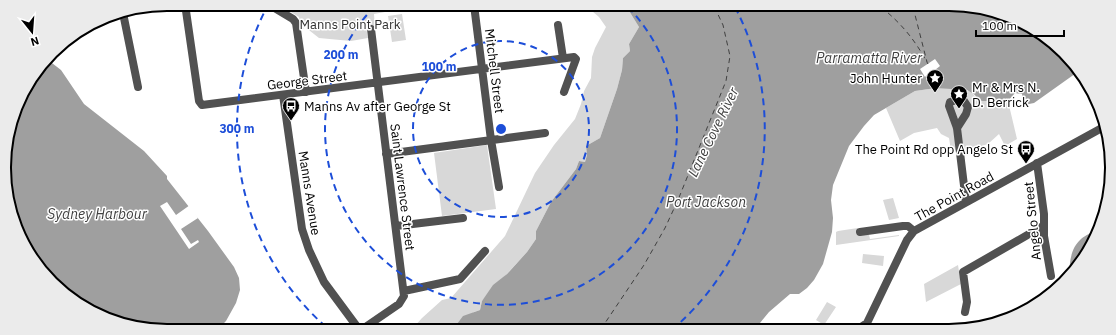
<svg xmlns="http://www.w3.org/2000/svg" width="1116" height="335" viewBox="0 0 1116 335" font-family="'IBM Plex Sans',sans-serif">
<rect width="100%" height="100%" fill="#fff"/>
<path fill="#d8d8d8" d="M278 4 322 5C329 9 347 9 353 5H396V10L374 14 375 28H366L368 38 351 41 319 38 305 27 302 30 299 17Z
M586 6H626L639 27 629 44 630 51 623 58 622 70 617 89 600 138 586 146 587 155 585 162 579 161 576 169 551 202 536 231V239L527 252 482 301 480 310 474 312 454 328H413L422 318 442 300 451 298 505 236 535 173 554 145 575 119 581 104 584 91 591 78 592 57 595 48 606 27 599 17Z
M402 14 406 40 392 42 388 16Z
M936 88C951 88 971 85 978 101H1008L1017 139 1005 146 999 134 988 144 978 147 951 151 949 138 941 134 937 128 914 133 900 141 886 108 915 91Z
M487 145 496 209 442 216 434 153Z
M893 198 899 218 889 220 883 200Z
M858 228 859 230 869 235 870 239 899 235V236L836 245V232L838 231Z
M863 254 884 256 883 266 862 263Z
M958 265 961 284 926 302 924 284Z
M827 302 836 307 824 325 816 320Z"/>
<path fill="#9f9f9f" d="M626 6 981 7 1040 32 1079 71 1034 103 1024 105 1022 94 1015 93 1008 101H978L975 95 967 90 936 88 915 91 874 115 864 126 849 146 833 185 831 200 833 218 832 232 823 264 814 280 807 288 799 294H790L769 312 760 323 753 329 454 328 463 316 480 310 482 301 493 285 507 274 527 252 536 239V231L551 202 576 169 579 161 585 162 587 155 586 146 600 138 617 89 622 70 623 58 630 51 629 44 639 27Z
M48 60 61 70 84 104 144 151 167 176V179L208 231 234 267 239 278 240 290 236 303 226 321 221 326 215 328H135L77 304 32 259 10 210 5 146 21 95Z
M1105 210 1090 249 1069 275C1070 262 1070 249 1081 239 1086 235 1092 233 1096 228 1100 222 1100 215 1105 210Z"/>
<path fill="#fff" d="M935 59 940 66 930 74 938 86 936 88 927 75 925 77 920 69Z
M167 202 176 215 190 205 198 218 181 229 191 244 198 240 199 242 189 249 160 206Z"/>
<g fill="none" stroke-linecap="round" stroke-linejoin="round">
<path stroke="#404040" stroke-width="1" stroke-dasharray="5 4" stroke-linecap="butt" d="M881 7C902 24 915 40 928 64
M913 7 927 62
M601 329 644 265 665 228 678 200 726 81 730 56 723 25 714 6"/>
<path stroke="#515151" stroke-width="8" d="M185 4 199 101 202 105 574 57 576 59 564 92
M268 4 293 19 296 23 306 92
M474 5 491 140 499 187
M394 6 398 5
M123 13 138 87
M558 25 563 58
M283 95 302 229 309 250 324 282 358 328
M957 128 966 114 968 107 964 101 957 100 950 102 949 106 957 128 966 202
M386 154 545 133
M1037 163 1044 214V236L1051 276
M396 226 463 218
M860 232 903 226H908L914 231
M404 291 460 279 485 251
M965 312 967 302 963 272 1043 226
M364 328 399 304 404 296 371 29
M858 329 867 323 907 240 914 231 1100 129 1105 125"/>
</g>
<g fill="none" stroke="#1d4ed8" stroke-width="2" stroke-dasharray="7 5">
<circle cx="501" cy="129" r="88"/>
<path d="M628 7A176 176 0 1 1 375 6"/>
<path d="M326 327A264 264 0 0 1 268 5M735 7A264 264 0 0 1 674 328"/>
</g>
<defs>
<g id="sight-pin" transform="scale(0.9)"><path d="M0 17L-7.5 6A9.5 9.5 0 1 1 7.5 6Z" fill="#000" stroke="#fff"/><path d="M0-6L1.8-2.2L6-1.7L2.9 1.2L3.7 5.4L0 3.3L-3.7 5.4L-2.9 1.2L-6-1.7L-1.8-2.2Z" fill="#fff"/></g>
<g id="bus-pin" transform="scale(0.9)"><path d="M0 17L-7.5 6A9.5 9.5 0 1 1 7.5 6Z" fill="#000" stroke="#fff"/><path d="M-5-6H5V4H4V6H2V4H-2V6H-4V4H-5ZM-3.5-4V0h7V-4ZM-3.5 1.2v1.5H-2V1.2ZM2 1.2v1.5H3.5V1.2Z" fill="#fff"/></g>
</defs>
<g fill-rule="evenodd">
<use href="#sight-pin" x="935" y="78"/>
<use href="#sight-pin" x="959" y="94"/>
<use href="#bus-pin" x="291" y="106"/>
<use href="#bus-pin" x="1026" y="149"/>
</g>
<g text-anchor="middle" stroke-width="3" stroke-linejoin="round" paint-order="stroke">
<g font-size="13" fill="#2f2f2f" stroke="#fff">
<text x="350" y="29">Manns Point Park</text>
</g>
<g font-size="13" fill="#000" stroke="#fff">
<text transform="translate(495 71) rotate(83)" y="5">Mitchell Street</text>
<text transform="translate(307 80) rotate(-7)" y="5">George Street</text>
<text transform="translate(403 187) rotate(83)" y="5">Saint Lawrence Street</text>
<text transform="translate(310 193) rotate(81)" y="5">Manns Avenue</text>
<text transform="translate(954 196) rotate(-29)" y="5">The Point Road</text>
<text transform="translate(1032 221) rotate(-96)" y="5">Angelo Street</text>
</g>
<g font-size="13" fill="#000" stroke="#fff" text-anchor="end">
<text x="922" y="83">John Hunter</text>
<text x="972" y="92" text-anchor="start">Mr &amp; Mrs N.<tspan x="972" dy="15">D. Berrick</tspan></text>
<text x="304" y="111" text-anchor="start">Manns Av after George St</text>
<text x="1013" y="154">The Point Rd opp Angelo St</text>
</g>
<g font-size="14" font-style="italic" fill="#404040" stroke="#fff">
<text x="869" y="63">Parramatta River</text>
<text transform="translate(713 132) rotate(-64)" y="5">Lane Cove River</text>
<text x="706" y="207">Port Jackson</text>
<text x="97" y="219">Sydney Harbour</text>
</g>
</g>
<path d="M0 0H1116V335H0ZM167 11H949A156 156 0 0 1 1105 167V168A156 156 0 0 1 949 324H167A156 156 0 0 1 11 168V167A156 156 0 0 1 167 11Z" fill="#ebebeb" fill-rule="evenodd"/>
<path fill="none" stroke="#000" stroke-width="2" d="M167 11H949A156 156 0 0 1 1105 167V168A156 156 0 0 1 949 324H167A156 156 0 0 1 11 168V167A156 156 0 0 1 167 11Z"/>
<circle cx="501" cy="129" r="6" fill="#1d4ed8" stroke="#fff" stroke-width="2"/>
<g font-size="12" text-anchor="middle" font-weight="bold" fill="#1d4ed8" stroke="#fff" stroke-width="3" stroke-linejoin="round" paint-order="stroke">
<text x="341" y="59">200 m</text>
<text x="439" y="71">100 m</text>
<text x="237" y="133">300 m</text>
</g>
<g transform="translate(32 32) rotate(163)" stroke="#ffffff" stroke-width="3" paint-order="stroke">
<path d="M0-3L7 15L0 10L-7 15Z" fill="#000000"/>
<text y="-6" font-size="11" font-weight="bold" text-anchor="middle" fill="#000000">N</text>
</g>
<path d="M976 30v6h88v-6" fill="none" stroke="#000000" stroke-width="2"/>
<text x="982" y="30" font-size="12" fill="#000000" stroke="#ffffff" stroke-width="3" paint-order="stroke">100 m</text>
</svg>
